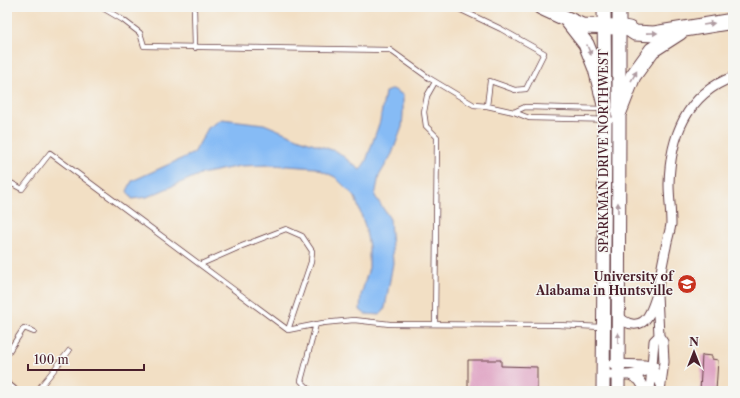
<svg xmlns="http://www.w3.org/2000/svg" width="740" height="398" viewBox="0 0 740 398" font-family="'Libre Caslon Text',serif">
<rect width="100%" height="100%" fill="#f6f6f2"/>
<filter id="ink" filterUnits="userSpaceOnUse"><feTurbulence type="fractalNoise" baseFrequency=".025" numOctaves="2"/><feDisplacementMap in="SourceGraphic" scale="8" xChannelSelector="R" yChannelSelector="G"/><feConvolveMatrix kernelMatrix="1 2 1 2 8 2 1 2 1" color-interpolation-filters="sRGB"/></filter>
<filter id="wash" filterUnits="userSpaceOnUse"><feTurbulence type="fractalNoise" baseFrequency=".012" numOctaves="4" result="noise"/><feDisplacementMap in="SourceGraphic" scale="16" xChannelSelector="R" yChannelSelector="G"/><feGaussianBlur stdDeviation="0.9" result="paint"/><feColorMatrix in="noise" values="0 0 0 0 0 0 0 0 0 0 0 0 0 0 0 0 0 1.4 0 .05"/><feComposite in="paint" operator="in"/></filter>
<g filter="url(#wash)">
<rect width="100%" height="100%" fill="#f2dfc4"/>
<path fill="#86bbf5" stroke="#686d90" d="M393 89 403 95V114L402 127 392 154 379 176 375 196 390 219 393 263 385 308 380 315 365 314 360 310 361 295 369 268V247L365 226 355 197 335 177 316 168 272 165 240 166 201 174 147 197 132 199 127 191 132 181 194 153 208 128 222 119 264 124 300 139 338 152 360 170 366 161 380 121 385 92Z"/>
<g id="blocks">
<path fill="#e0a6c5" d="M702 355 712 356V359L718 360 716 391H700Z
M468 360H501V366L537 367V391H468Z"/>
</g>
</g>
<g filter="url(#ink)">
<use href="#blocks" fill-opacity="0" stroke="#633c42" stroke-width="1"/>
<g fill="none" stroke-linecap="round" stroke-linejoin="round">
<g stroke="#633c42" stroke-width="6">
<path id="service" d="M101 7 123 20 140 33 144 46 390 50 429 78 474 105 487 106 514 112 529 118 619 120
M194 7 195 48
M455 7 501 29 544 53 526 89 515 90 490 81 487 106
M435 82 427 96 424 112 426 126 437 137 435 323
M514 112 525 107 604 109
M7 181 22 189 50 153 288 330 323 323 354 320 390 324 558 325 602 327
M201 264 242 246 286 229 302 236 312 251 311 262 288 330
M7 354 24 328 34 332
M37 391 69 351
M311 391 301 381 316 324"/>
</g>
<g stroke="#633c42" stroke-width="11">
<path id="minor" d="M618 315C626 326 641 328 648 316 652 310 654 303 656 297
M613 364 645 365 652 368 661 384
M603 375C620 375 641 377 654 366
M630 375 639 380 646 391
M650 391 654 341 659 336
M660 391 664 362 663 342 659 336 657 294 658 286C661 273 663 260 666 247 667 240 670 232 671 224 671 211 669 197 669 184 670 138 686 94 733 77"/>
</g>
<g stroke="#633c42" stroke-width="13">
<path id="tertiary" d="M7 387 12 391"/>
</g>
<g stroke="#633c42" stroke-width="15">
<path id="secondary" d="M603 391 605 119 604 7
M618 391 619 120V7"/>
</g>
<g stroke="#633c42" stroke-width="17">
<path id="trunk" d="M541 7 582 26 618 27 629 29 635 33 654 34 733 21
M568 21 586 44 596 69 605 105
M619 112 633 76 652 50 680 32"/>
</g>
<use href="#service" stroke="#fff" stroke-width="4.5"/>
<use href="#minor" stroke="#fff" stroke-width="9"/>
<use href="#tertiary" stroke="#fff" stroke-width="11"/>
<use href="#secondary" stroke="#fff" stroke-width="13"/>
<use href="#trunk" stroke="#fff" stroke-width="15"/>
</g>
<defs><path id="oneway-solid" d="M-6-.8H1V-3.2L6.5 0L1 3.2V.8H-6Z"/></defs>
<g fill="#ae9aa0">
<use href="#oneway-solid" transform="translate(709 24) rotate(-9)"/>
<use href="#oneway-solid" transform="translate(652 33) rotate(-1)"/>
<use href="#oneway-solid" transform="translate(589 50) rotate(68)"/>
<use href="#oneway-solid" transform="translate(634 76) rotate(-60)"/>
<use href="#oneway-solid" transform="translate(618 208) rotate(-90)"/>
<use href="#oneway-solid" transform="translate(618 338) rotate(-90)"/>
</g>
</g>
<defs>
<g id="university-disc" transform="scale(1)"><circle r="9.5" fill="#c8321e" stroke="#f6f6f2"/><path d="M0-5L7-2L0 1L-7-2ZM-4 1L0 2.5L4 1V4Q0 6-4 4Z" fill="#fff"/></g>
</defs>
<g fill-rule="evenodd">
<use href="#university-disc" x="687" y="284"/>
</g>
<g text-anchor="middle" stroke-width="3" stroke-linejoin="round" paint-order="stroke">
<g font-size="12" fill="#4a1f2b" stroke="#f6f6f2">
<text transform="translate(604 151) rotate(-90)" y="4">SPARKMAN DRIVE NORTHWEST</text>
</g>
<g font-size="12" font-weight="bold" fill="#4a1f2b" stroke="#f6f6f2" text-anchor="end">
<text x="673" y="281">University of<tspan x="673" dy="14">Alabama in Huntsville</tspan></text>
</g>
</g>
<rect width="740" height="398" fill="none" stroke="#f6f6f2" stroke-width="24"/>
<g transform="translate(694 352)" stroke="#f6f6f2" stroke-width="3" paint-order="stroke">
<path d="M0-3L7 15L0 10L-7 15Z" fill="#4a1f2b"/>
<text y="-6" font-size="11" font-weight="bold" text-anchor="middle" fill="#4a1f2b">N</text>
</g>
<path d="M28 364v6h116v-6" fill="none" stroke="#4a1f2b" stroke-width="2"/>
<text x="34" y="364" font-size="12" fill="#4a1f2b" stroke="#f6f6f2" stroke-width="3" paint-order="stroke">100 m</text>
</svg>
